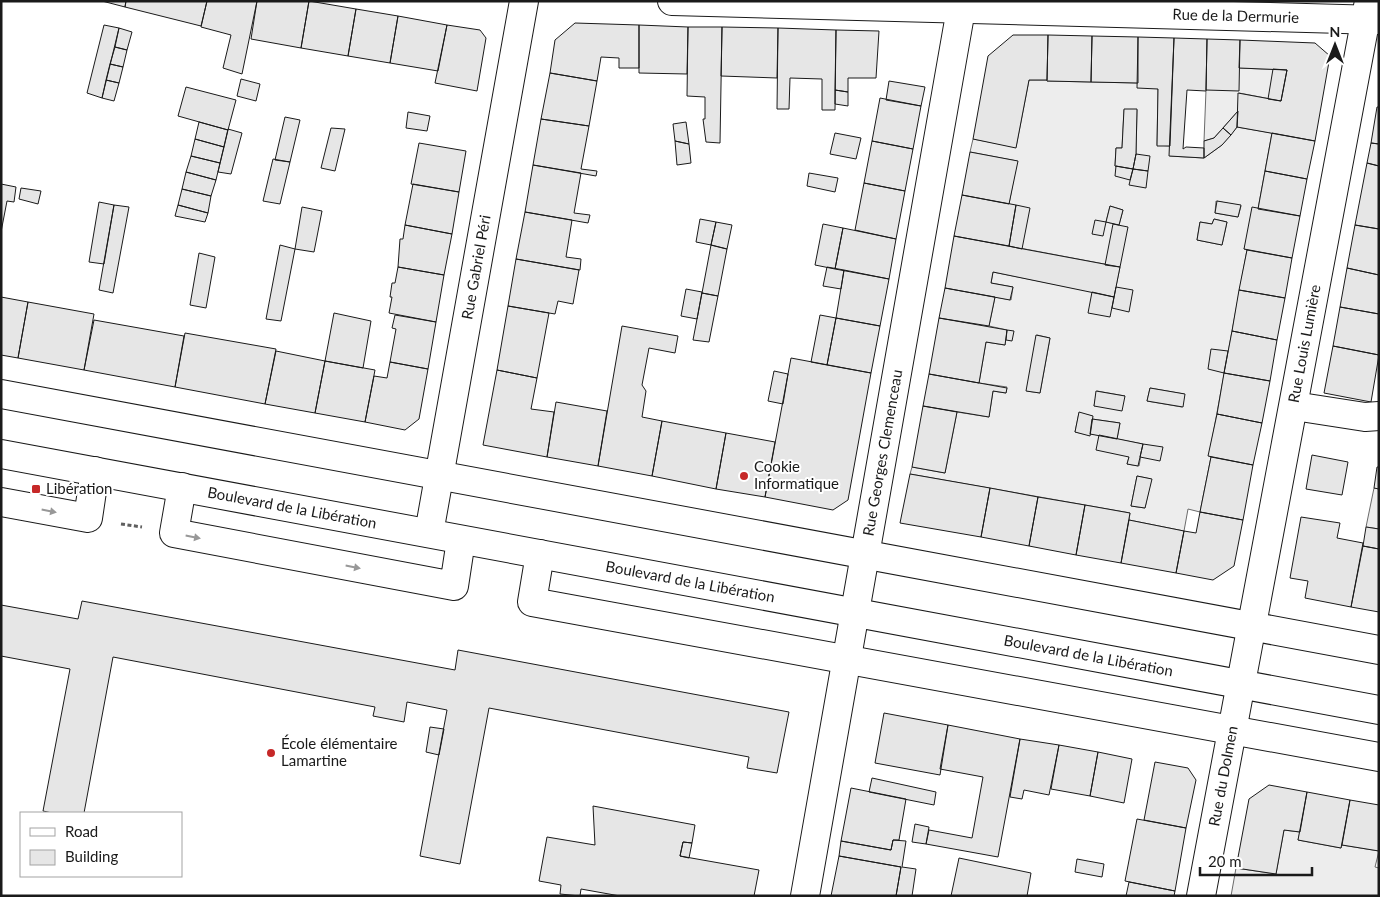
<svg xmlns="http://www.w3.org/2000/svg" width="1380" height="897" viewBox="0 0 1380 897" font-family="Lato,sans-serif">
<rect width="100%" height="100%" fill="#fff"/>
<path fill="#ededed" stroke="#6a6a6a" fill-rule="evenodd" d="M1239 68 1287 70 1281 101 1239 93 1238 111 1214 138 1204 141 1206 90Z
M1029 80H1047V81L1138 83 1158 89 1157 145 1170 146V156L1204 158 1222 145 1237 127 1272 133 1258 209 1244 249 1247 250 1209 456 1211 457 1200 512 1188 509 1184 531 1129 520 1130 513 910 474 912 467 945 473 957 412 989 417 993 391 1006 393 1007 387 979 383 986 342 1005 345 1007 330 989 326 995 297 1011 300 1013 287 991 283 993 272 1114 296 1120 267 1009 246 1016 206 1009 204 1017 161 970 152 973 139 1016 147ZM1124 110H1137L1136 154 1132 169 1115 166 1116 148H1122ZM1216 201 1241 206 1238 217 1215 213ZM1110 206 1123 210 1119 225 1106 222ZM1214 219 1227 222 1222 245 1197 240 1200 222 1212 224ZM1037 335 1050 338 1040 393 1027 391ZM1150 388 1184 394 1182 407 1147 401ZM1097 391 1125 396 1094 406ZM1079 413 1092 416V419L1120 423 1117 439 1143 444 1139 466 1127 464 1129 457 1099 435 1090 434 1089 435 1075 432ZM1137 476 1151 479 1145 508 1131 506Z
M1374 488 1379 489V529L1366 527Z
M1284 830 1300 832 1298 840 1341 848 1342 845 1379 851 1375 867 1379 868V896H1231L1236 868 1276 874Z"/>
<path fill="#e6e6e6" stroke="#1a1a1a" d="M102 1H126L125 7Z
M126 1H207L201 26 125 7Z
M207 1H257L242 74 223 68 231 35 201 27Z
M257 1H309L301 48 251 39Z
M309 1 356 9 348 56 301 48Z
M356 9 398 16 390 63 348 56Z
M398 16 447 25 438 71 390 63Z
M575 23 639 25V68H619V58L601 57 597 81 550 73 555 40Z
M104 25 119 28 102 98 87 93Z
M447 25 480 30 486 38 477 91 435 83Z
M639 25 688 27 687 74 639 73Z
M688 27H722L720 143 706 142 703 119H705V97L687 96Z
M722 27 778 28 777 78 721 76Z
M119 28 132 32 127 50 115 47Z
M778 28 836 30 835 110H822V79L790 78 789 109H777Z
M836 30 879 31 876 78H848V92L835 90Z
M1013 35H1048L1047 80H1029L1016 148 973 139 988 56Z
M1048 35 1092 36 1091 82 1047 81Z
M1092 36 1138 37V83L1091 82Z
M1138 37 1174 38 1170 146H1157L1158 89 1137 88Z
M1174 38 1207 39 1206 91 1187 90 1183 149 1186 147 1204 148V158L1169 156Z
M1207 39 1240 40 1239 91 1206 90Z
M1240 40 1315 43 1330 56 1315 141 1237 127 1238 93 1281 101 1287 70 1239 68Z
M115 47 127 50 123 67 110 64Z
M110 64 123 67 119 83 106 80Z
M1273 69 1287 70 1281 101 1268 99Z
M550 73 597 81 589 126 541 119Z
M241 79 260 84 256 101 237 96Z
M106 80 119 83 114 101 102 98Z
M889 81 925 87 921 106 886 100Z
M186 87 236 100 228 130 178 116Z
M835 90 848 92V106L835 104Z
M880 98 921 106 913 149 872 141Z
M1377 107H1379V144L1371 143Z
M1124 109H1137L1136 154 1133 169 1115 166 1116 148H1122Z
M1238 111 1237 127 1231 135 1223 128Z
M408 112 430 116 427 131 406 128Z
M285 117 300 120 290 162 275 160Z
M541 119 589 126 581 169 597 171 596 176 533 165Z
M199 122 228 130 224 147 195 139Z
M686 122 689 144 675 141 673 124Z
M331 128 345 129 335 171 321 168Z
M1223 128 1231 135 1222 145 1204 158V141L1214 138Z
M228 129 242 133 231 174 218 172Z
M835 133 861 138 856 159 830 154Z
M1272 133 1315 141 1307 179 1265 171Z
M195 139 224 147 220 163 191 156Z
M675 141 689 144 691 163 677 165Z
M872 141 913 149 905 191 864 183Z
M419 143 466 151 459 192 411 184Z
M1371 143 1379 144V166L1367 163Z
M970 152 1018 161 1009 204 962 195Z
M1136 154 1150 156 1148 171 1133 169Z
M191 156 220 163 216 180 186 172Z
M273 159 290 162 280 204 263 201Z
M1367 163 1379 166V229L1355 225Z
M533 165 581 173 574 213 590 215 588 223 525 212Z
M1116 166 1133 169 1130 180 1115 176Z
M1133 169 1148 171 1146 188 1129 185Z
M1265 171 1307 179 1300 216 1258 209Z
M186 172 216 180 211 196 182 189Z
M809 173 838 178 835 192 807 186Z
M864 183 905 191 896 239 855 230Z
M1 184 16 187 14 202 7 201 1 232Z
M413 184 459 192 452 234 405 225Z
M21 188 41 191 38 204 19 199Z
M182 189 211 196 208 213 178 205Z
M962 195 1016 205 1009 246 954 236Z
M1217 201 1241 205 1238 217 1215 213Z
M99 202 114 205 104 264 89 262Z
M114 205 129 207 113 293 99 290Z
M178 205 208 213 205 222 175 216Z
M1016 205 1030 208 1022 249 1009 246Z
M1110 206 1123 210 1119 225 1106 222Z
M302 207 322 211 314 252 295 249Z
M1252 207 1300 216 1292 258 1244 249Z
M525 212 572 220 566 257 581 259 580 270 516 259Z
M700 219 716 222 711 245 696 242Z
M1214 219 1227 222 1222 245 1197 240 1200 222 1212 224Z
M1095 220 1106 222 1103 236 1092 234Z
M716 222 732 225 727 249 711 245Z
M823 224 843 228 835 269 815 265Z
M1113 224 1128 227 1120 267 1105 265Z
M405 225 452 234 444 275 398 267 400 239H403Z
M1355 225 1379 229V275L1347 268Z
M843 228 896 239 889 279 835 269Z
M954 236 1120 267 1114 297 993 272 991 283 1013 287 1010 300 945 288Z
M280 245 295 249 281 321 266 319Z
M711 245 727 249 718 296 702 293Z
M1247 250 1292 258 1285 298 1239 290Z
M199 253 215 257 206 308 190 305Z
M516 259 579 270 573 304 558 301 555 314 508 306Z
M398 267 444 275 436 322 389 313 392 297H390L392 283H395Z
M827 267 844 270 841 289 823 286Z
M1347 268 1379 275V314L1340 307Z
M844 270 889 279 880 326 836 318Z
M1116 287 1133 290 1129 312 1112 308Z
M945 288 995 297 989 326 939 318Z
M686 289 702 292 697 319 681 316Z
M1239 290 1285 298 1277 340 1232 331Z
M1092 292 1114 297 1110 317 1088 313Z
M702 293 718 296 709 342 693 340Z
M1 297 28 302 18 358 1 355Z
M28 302 94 314 84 370 18 358Z
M508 306 549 313 537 378 497 370Z
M1340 307 1379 314V355L1333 346Z
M334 313 371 321 363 368 325 361Z
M395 315 436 322 428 369 390 362 396 329 392 328Z
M820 315 836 318 827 365 811 362Z
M836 318 880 326 871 373 827 365Z
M939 318 1007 330 1005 345 986 342 979 383 929 374Z
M94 320 184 336 175 387 84 370Z
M622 326 678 336 675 353 649 348 642 385 646 391 642 417 662 421 652 476 598 466Z
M1007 330 1014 331 1012 341 1006 340Z
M1232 331 1277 340 1270 381 1224 373Z
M185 333 276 349 265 404 175 387Z
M1036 335 1050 338 1040 393 1026 391Z
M1333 346 1379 355 1371 402 1324 393Z
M1211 349 1228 351 1224 373 1208 369Z
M276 351 325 361 315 413 265 404Z
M791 358 871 373 848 500 833 510 765 497Z
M325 361 375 370 365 422 315 413Z
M390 362 428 369 419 419 405 430 365 422 374 376 387 378Z
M497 370 537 378 531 409 554 412 547 457 483 445Z
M774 371 788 374 783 404 768 401Z
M1224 373 1270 381 1262 423 1217 414Z
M929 374 1007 388 1006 393 993 391 989 417 923 406Z
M1150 388 1185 394 1183 407 1147 401Z
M1096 391 1125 396 1122 411 1094 406Z
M556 402 607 411 598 466 547 457Z
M923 406 957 412 945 473 912 467Z
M1079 412 1093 416 1090 436 1075 432Z
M1217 414 1262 423 1253 465 1208 456Z
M1092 419 1120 423 1117 439 1090 434Z
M662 421 726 433 716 489 652 476Z
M726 433 775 442 765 497 716 489Z
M1099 435 1143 444 1138 466 1127 464 1129 457 1096 450Z
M1143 444 1163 447 1160 461 1140 457Z
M1312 455 1348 462 1342 495 1306 489Z
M1211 457 1253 465 1243 520 1200 512Z
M1377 467H1379V489L1374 488Z
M910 474 990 488 981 537 900 523Z
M1137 476 1152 479 1145 508 1131 506Z
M990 488 1038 497 1029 546 981 537Z
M1038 497 1085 505 1076 555 1029 546Z
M1085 505 1130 513 1121 563 1076 555Z
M1200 512 1243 520 1234 566 1213 580 1176 573 1184 531 1196 533Z
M1301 517 1340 523 1337 538 1363 543 1351 607 1305 598 1308 581 1290 578Z
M1129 520 1184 531 1176 573 1121 563Z
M1366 527 1379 529V549L1363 546Z
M1363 546 1379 549V612L1351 607Z
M82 601 455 670 458 650 789 712 777 773 747 768 749 757 489 708 460 864 420 856 447 710 407 702 404 722 373 716 375 707 113 657 84 813H52L43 811 70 669 1 656V605L78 619Z
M884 713 948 725 940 775 875 763Z
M948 725 1020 739 998 857 926 844 929 830 972 838 983 777 940 769Z
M430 727 444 729 439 755 426 752Z
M1020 739 1059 745 1049 795 1024 790 1022 799 1010 797Z
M1059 745 1098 752 1090 796 1051 789Z
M1098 752 1132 759 1124 803 1090 796Z
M1155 762 1188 768 1196 780 1186 828 1144 820Z
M872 778 936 792 934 805 869 792Z
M1269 785 1307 792 1300 832 1284 830 1276 874 1236 868 1249 799Z
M851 788 906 799 899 840H893L891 850 841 841Z
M1307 792 1350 800 1341 848 1298 840Z
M1350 800 1379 805V851L1342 845Z
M593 806 695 825 692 843 683 842 680 856 759 870 754 896H620L581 889 580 896 560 894 561 885 539 881 547 837 595 845Z
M1137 819 1186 828 1175 891 1125 881Z
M915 824 929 827 926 844 912 842Z
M893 840 906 841 902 867 916 869 912 896H896L901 867 839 856 841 841 891 850Z
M683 842 692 843 689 858 680 856Z
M839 856 901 867 896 896H831Z
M959 858 1031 873 1027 896H951Z
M1077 859 1104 864 1102 877 1075 872Z
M1129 882 1175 891 1174 896H1126Z"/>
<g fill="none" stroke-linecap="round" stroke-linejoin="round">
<g stroke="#1a1a1a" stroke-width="30">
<g id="minor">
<path id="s1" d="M672 1 1379 20"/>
<path d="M1 394 1379 650"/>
<path d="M1294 406 1365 417 1379 416"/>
<path d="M182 487 174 533 454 586 461 540"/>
<path d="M1 502 88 518 95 471"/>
<path id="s2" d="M429 533 524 1"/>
<path d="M540 554 532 602 1379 757"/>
<path id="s3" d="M805 896 961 9"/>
<path id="s4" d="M1201 896 1369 1"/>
</g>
</g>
<g stroke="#1a1a1a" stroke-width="30">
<g id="major">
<path id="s5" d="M1 454 1379 710"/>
</g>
</g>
<path stroke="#5f5f5f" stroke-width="3" stroke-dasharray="4 2.5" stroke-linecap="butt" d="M121 524 142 527"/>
<use href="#minor" stroke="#fff" stroke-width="28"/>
<use href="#major" stroke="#fff" stroke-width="28"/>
</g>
<defs><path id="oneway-solid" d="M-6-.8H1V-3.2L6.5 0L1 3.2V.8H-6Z" transform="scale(1.25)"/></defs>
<g fill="#989898">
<use href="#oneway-solid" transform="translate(49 511) rotate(11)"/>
<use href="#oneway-solid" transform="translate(193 537) rotate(11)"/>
<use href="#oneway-solid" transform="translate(353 567) rotate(11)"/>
</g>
<g fill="#c62828" stroke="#fff" stroke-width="2">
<circle cx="744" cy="476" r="5"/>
<rect x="31" y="484" width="10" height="10" rx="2.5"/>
<circle cx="271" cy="753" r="5"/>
</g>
<g text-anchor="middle" stroke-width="4" stroke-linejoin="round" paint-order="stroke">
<g font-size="15" fill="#1a1a1a" stroke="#fff">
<text dy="5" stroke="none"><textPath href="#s1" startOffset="564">Rue de la Dermurie</textPath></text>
<text dy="5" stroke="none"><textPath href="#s2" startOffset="270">Rue Gabriel Péri</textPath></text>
<text dy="5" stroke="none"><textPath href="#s4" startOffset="562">Rue Louis Lumière</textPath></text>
<text dy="5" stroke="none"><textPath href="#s3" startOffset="450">Rue Georges Clemenceau</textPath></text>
<text dy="5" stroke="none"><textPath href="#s5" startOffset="296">Boulevard de la Libération</textPath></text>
<text dy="5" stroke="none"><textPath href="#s5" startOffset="701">Boulevard de la Libération</textPath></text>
<text dy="5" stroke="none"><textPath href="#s5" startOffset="1106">Boulevard de la Libération</textPath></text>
<text dy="5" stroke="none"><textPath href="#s4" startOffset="122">Rue du Dolmen</textPath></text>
</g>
<g font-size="15" fill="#1a1a1a" stroke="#fff" text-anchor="start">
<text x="754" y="472">Cookie<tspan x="754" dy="17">Informatique</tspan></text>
<text x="46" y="494">Libération</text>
<text x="281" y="749">École élémentaire<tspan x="281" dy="17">Lamartine</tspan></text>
</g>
</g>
<rect width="1380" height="897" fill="none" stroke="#1a1a1a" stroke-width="5"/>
<rect x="20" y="812" width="162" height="65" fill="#ffffff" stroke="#a3a3a3"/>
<rect x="30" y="828" width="25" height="8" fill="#ffffff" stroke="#a3a3a3"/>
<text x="65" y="837" font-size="15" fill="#1a1a1a">Road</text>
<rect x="30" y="850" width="25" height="15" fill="#e6e6e6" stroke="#a3a3a3"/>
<text x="65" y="862" font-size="15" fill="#1a1a1a">Building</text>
<g transform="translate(1335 45)" stroke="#ffffff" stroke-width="4" paint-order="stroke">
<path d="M0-4L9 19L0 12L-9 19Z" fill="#1a1a1a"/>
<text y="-8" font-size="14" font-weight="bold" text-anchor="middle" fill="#1a1a1a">N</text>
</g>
<path d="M1200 867v8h112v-8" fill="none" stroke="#1a1a1a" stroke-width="2.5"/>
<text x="1208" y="867" font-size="15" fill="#1a1a1a" stroke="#ffffff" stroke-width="4" paint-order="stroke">20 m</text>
</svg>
